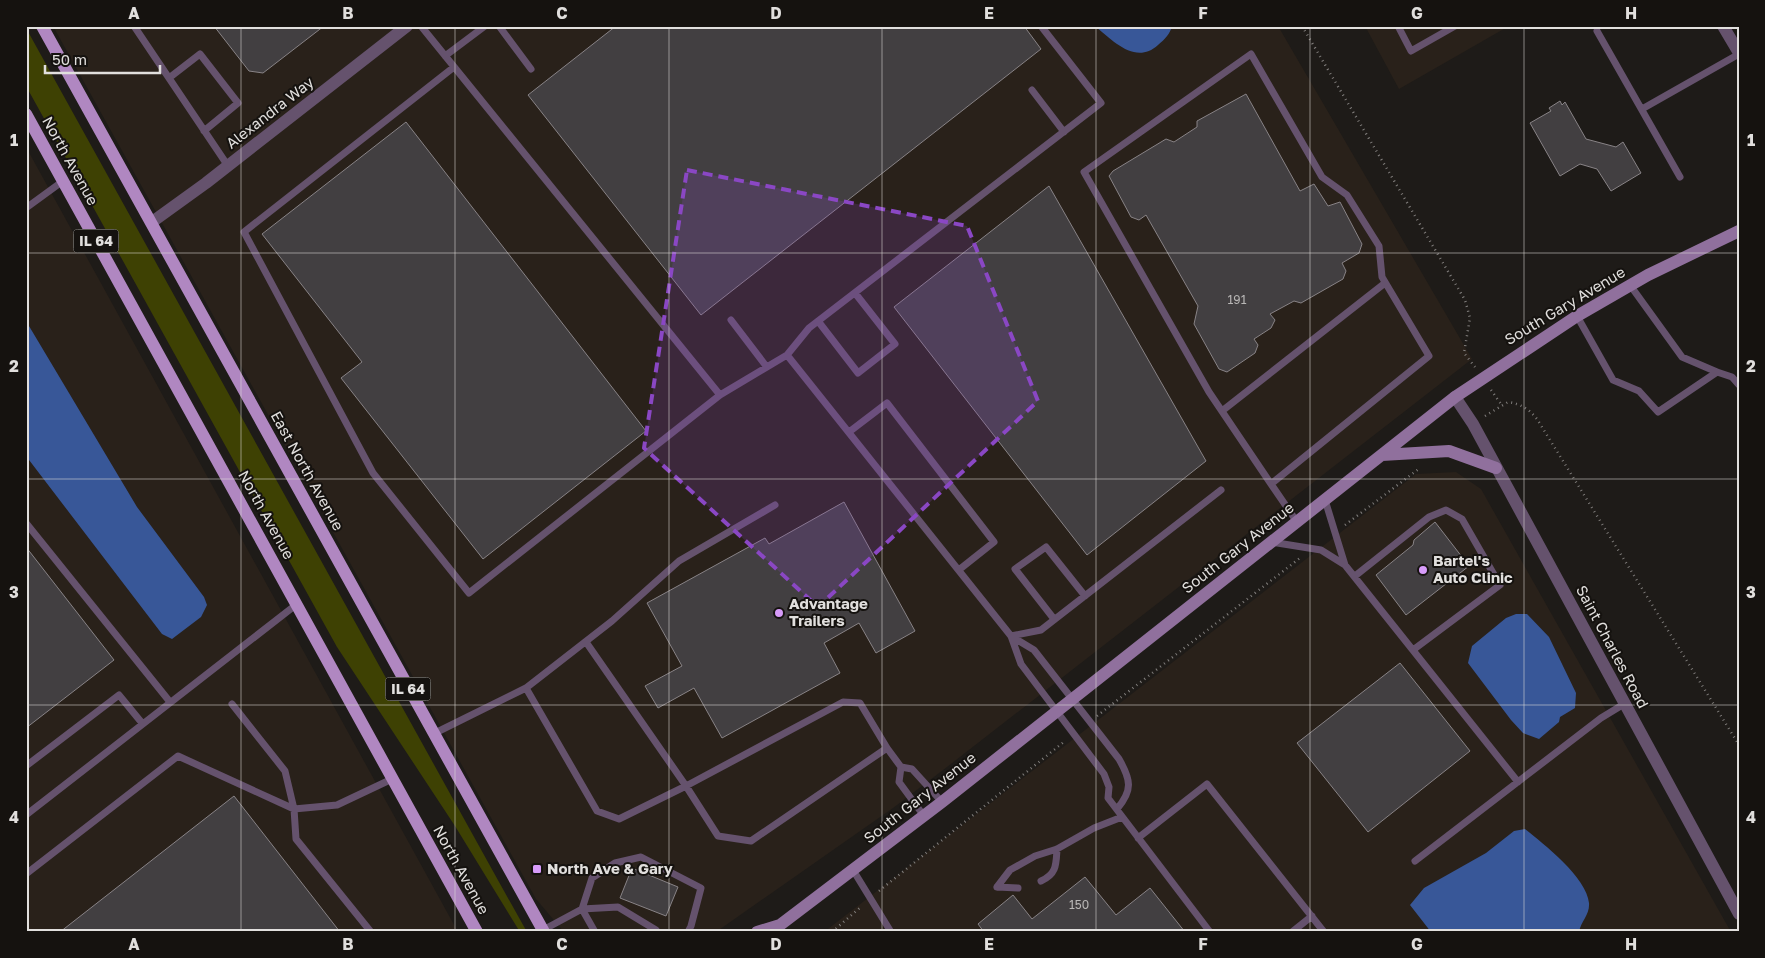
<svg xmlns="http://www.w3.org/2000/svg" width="1765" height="958" viewBox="0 0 1765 958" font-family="'Golos Text',sans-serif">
<rect width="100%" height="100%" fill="#1e1b18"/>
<path fill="#29211a" d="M53 26H1278L1472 359 947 767 893 808 716 932H564L536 899Z
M1365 26H1509L1399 89Z
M26 147 458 932H26Z
M1456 472 1481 489 1731 932H824L1416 474Z"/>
<path fill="#3e4103" d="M26 28 499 882 527 932H520L455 826 337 647 26 86Z"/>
<path fill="#385798" d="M1095 26H1172C1170 34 1165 39 1158 45 1136 65 1114 42 1095 26Z
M26 321 137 507 204 597 207 605 201 617 172 639 162 634 26 456Z
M1516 614H1527L1549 637 1576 693 1575 708 1560 717 1559 722 1539 739 1523 733 1511 720 1468 663 1472 646 1506 618Z
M1525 829C1544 844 1587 878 1589 903 1590 915 1581 921 1579 932H1431L1410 905 1424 888 1486 853 1514 831Z"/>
<path fill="#423f41" stroke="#888386" d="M214 26H324L263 73 249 71Z
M616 26H1024L1041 49 701 315 528 95Z
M1246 94 1300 191 1314 184 1328 206 1340 202 1362 244 1359 253 1342 263 1346 271 1343 279 1301 303 1294 301 1270 314 1275 320 1271 328 1254 339 1258 345 1255 353 1227 372 1219 369 1194 324 1198 306 1146 215 1139 220 1131 217 1109 176 1113 171 1166 139 1174 142 1197 127V121Z
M1560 101 1562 105 1565 102 1586 139 1616 147 1623 142 1641 173 1611 191 1597 169 1580 164 1560 176 1530 123 1551 111 1549 108Z
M406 122 646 431 483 559 341 378 362 362 262 234Z
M1049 186 1206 461 1087 555 894 307Z
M844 502 915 631 876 653 859 623 824 643 840 673 722 738 694 688 658 708 645 686 682 666 647 603 765 538 769 544Z
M1435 522 1469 566 1406 615 1376 575 1413 545 1414 540Z
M26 547 114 660 26 728Z
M1400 663 1470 751 1368 832 1297 743Z
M234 796 340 932H60Z
M632 868 678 887 666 916 620 898Z
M1085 877 1116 915 1150 888 1185 932H984L978 924 1013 895 1032 919Z"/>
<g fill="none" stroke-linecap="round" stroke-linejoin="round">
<path stroke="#827f7d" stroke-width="2.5" stroke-dasharray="1 4" stroke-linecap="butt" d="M1302 26 1465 300 1470 318 1464 353 1475 367
M1491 390 1501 404
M1485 416 1508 402C1521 404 1529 409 1537 419L1739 745
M1345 525 1420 468
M1097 716 1300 558
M879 891 1065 741
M832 932 862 906"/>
<path stroke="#65526d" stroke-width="7" d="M134 26 228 166
M421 26 720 395 469 593 373 473 244 232 454 67
M499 26 531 69
M1041 26 1101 103 809 328 787 355 1011 636 1041 630 1221 490
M1398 26 1411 51 1455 26
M1597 31 1680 177
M445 56 485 26
M169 78 200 54 238 103 204 131
M1032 90 1064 132
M1642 109 1739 54
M26 208 63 181
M1577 316 1613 380 1639 391 1658 412 1717 372 1682 357 1630 285
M731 320 766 366
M818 321 858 373 895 344 855 293
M1717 372 1732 377 1739 385
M720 395 787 355
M1222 411 1385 283
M849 432 887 403 994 542 960 569
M1271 484 1429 356 1382 277 1379 246 1347 195 1322 177 1251 54 1084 172 1209 392 1271 484 1297 522
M1325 500 1345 565
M26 523 170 702
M1271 542 1321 550 1345 565 1518 782
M1355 576 1429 517 1446 510 1462 519 1500 585 1413 650
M1054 619 1015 569 1046 547 1085 596
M1011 636 1021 664 1104 774 1109 787 1108 798 1210 932
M1011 636 1034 650 1119 759C1131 780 1133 790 1117 809
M586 642 686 786 843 702 860 703 887 748
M526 688 612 621 679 561 775 505
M232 704 285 771 294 809 296 839 371 932
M433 734 526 688 597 811 619 819 686 786 718 836 751 841 887 748 901 767 912 769 942 802
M26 766 119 695 142 723
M901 767 899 782 924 816
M26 815 297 604
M1138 838 1207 784 1324 932
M1415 861 1601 718 1624 704
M853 870 891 932
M26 874 178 756 294 809 337 805 392 779
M1041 881C1057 874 1056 864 1057 849
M997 887 1010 870 1035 856 1057 849 1094 828 1122 817
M997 887 1018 888
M543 930 582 909 618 907 656 930
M595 932 582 909 592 878 615 863 641 857 701 888 691 926 688 932
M1292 932 1312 916"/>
<path stroke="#65526d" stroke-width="12" d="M152 222 206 183 407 26"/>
<path stroke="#65526d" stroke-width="12" d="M1723 26 1739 53
M1455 397 1473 424 1739 914"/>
<path stroke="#90709d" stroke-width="12" d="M1382 455 1449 451 1496 468
M757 932 780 925 942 802 1455 397 1577 316 1648 275 1739 231"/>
<path stroke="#b087c1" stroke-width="12" d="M42 26 544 932
M26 114 477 932"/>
</g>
<path fill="#8a47c4" fill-opacity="0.2" stroke="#8a47c4" stroke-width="4" stroke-dasharray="10 6" stroke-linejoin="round" d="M687 170 967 226 1038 401 818 607 644 448Z"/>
<path fill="none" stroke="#e1dfdd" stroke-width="1" stroke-opacity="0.55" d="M241 26V932M455 26V932M669 26V932M882 26V932M1096 26V932M1310 26V932M1524 26V932M26 253H1739M26 479H1739M26 705H1739"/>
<g fill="#d79bf9" stroke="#15120f" stroke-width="2">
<circle cx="1423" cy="570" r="5"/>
<circle cx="779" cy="613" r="5"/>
<rect x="532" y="864" width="10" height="10" rx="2.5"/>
</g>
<g text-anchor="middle" stroke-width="4" stroke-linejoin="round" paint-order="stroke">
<g font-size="12" fill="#b9b7b6">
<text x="1237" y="304">191</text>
<text x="1079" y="909">150</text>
</g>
<g fill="#15120f" stroke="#a4a29f" stroke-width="1">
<rect x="73.5" y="229.5" width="45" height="23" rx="4"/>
<rect x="385.5" y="677.5" width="45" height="23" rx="4"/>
</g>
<g font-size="14" font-weight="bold" fill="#e1dfdd">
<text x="96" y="246">IL 64</text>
<text x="408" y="694">IL 64</text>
</g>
<g font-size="15" fill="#e1dfdd" stroke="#15120f">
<text transform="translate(270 113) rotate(-38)" y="5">Alexandra Way</text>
<text transform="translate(70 161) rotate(61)" y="5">North Avenue</text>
<text transform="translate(1565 306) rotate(-31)" y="5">South Gary Avenue</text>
<text transform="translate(307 471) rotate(61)" y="5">East North Avenue</text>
<text transform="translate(266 515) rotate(61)" y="5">North Avenue</text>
<text transform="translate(1238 548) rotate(-38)" y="5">South Gary Avenue</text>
<text transform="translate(1612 647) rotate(62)" y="5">Saint Charles Road</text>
<text transform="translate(920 798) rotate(-38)" y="5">South Gary Avenue</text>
<text transform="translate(461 870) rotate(61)" y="5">North Avenue</text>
</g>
<g font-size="15" font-weight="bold" fill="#e1dfdd" stroke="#15120f" text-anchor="start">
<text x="1433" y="566">Bartel's<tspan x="1433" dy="17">Auto Clinic</tspan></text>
<text x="789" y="609">Advantage<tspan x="789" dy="17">Trailers</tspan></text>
<text x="547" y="874">North Ave &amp; Gary</text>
</g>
</g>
<rect width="1765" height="958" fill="none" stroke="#15120f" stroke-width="55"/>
<path d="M45 65v8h115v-8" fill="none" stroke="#e1dfdd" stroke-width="2.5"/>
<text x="52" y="65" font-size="15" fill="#e1dfdd" stroke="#15120f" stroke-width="4" paint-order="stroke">50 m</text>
<rect x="28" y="28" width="1710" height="902" fill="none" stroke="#e1dfdd" stroke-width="2"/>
<g font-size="16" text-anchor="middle" font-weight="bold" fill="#e1dfdd">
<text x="134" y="19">A</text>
<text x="348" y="19">B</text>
<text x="562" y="19">C</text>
<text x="776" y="19">D</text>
<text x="989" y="19">E</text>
<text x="1203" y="19">F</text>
<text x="1417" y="19">G</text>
<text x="1631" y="19">H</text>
<text x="14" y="146">1</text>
<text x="1751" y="146">1</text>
<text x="14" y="372">2</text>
<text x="1751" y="372">2</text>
<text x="14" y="598">3</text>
<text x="1751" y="598">3</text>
<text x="14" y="823">4</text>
<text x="1751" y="823">4</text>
<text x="134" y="950">A</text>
<text x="348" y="950">B</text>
<text x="562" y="950">C</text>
<text x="776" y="950">D</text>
<text x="989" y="950">E</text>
<text x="1203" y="950">F</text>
<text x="1417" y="950">G</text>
<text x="1631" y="950">H</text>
</g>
</svg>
